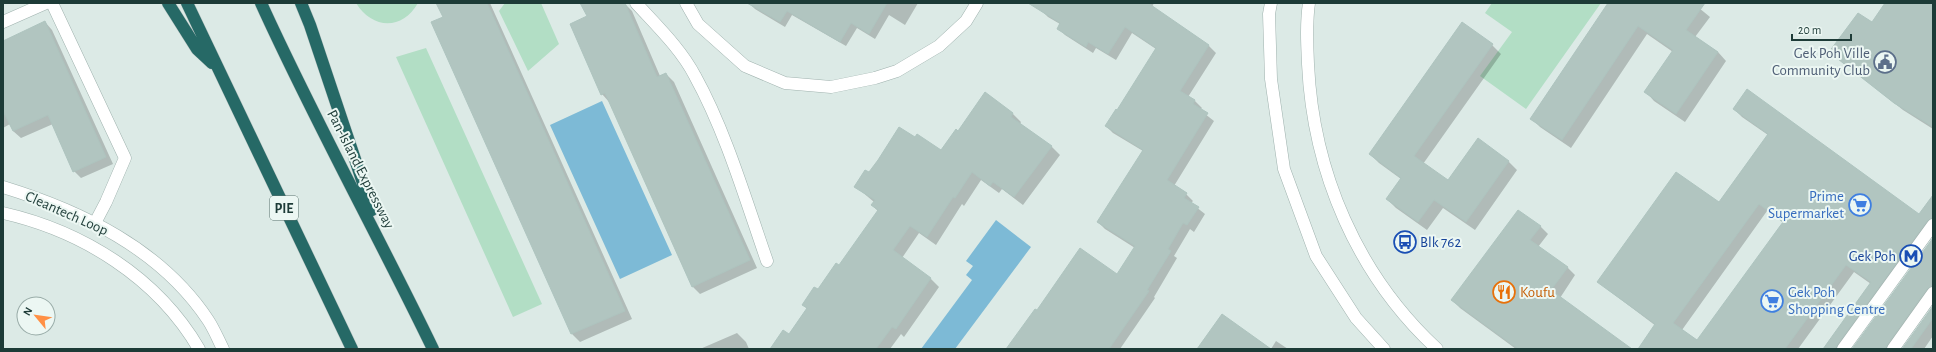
<svg xmlns="http://www.w3.org/2000/svg" width="1936" height="352" viewBox="0 0 1936 352" font-family="'Alegreya Sans',sans-serif">
<rect width="100%" height="100%" fill="#dceae6"/>
<path fill="#b2dec5" d="M356 3H418C402 31 372 29 356 3Z
M505 3H541L559 44 528 71 499 11Z
M1492 3H1601L1526 109 1480 76 1512 32 1485 13Z
M426 48 542 304 513 317 396 57Z"/>
<path fill="#7dbad6" d="M602 101 672 255 620 279 550 125Z
M996 220 1031 247 955 349H921L972 280 966 275 973 266 966 261Z"/>
<path fill="#0003" fill-rule="evenodd" d="M438 3H490L632 319 580 342 572 334 503 177Z
M582 3H624L632 11 660 76 666 74 674 82 757 268 700 294 692 286 610 103 602 94 588 17Z
M749 3H918L905 25 889 15 875 39 857 28 846 46 792 15 785 27 755 9Z
M1045 3H1154L1152 7 1209 46 1216 53 1188 97 1195 101 1202 108 1200 110 1214 121 1174 186 1186 194 1193 201 1191 203 1205 214 1194 232 1190 229 1174 256 1177 258 1154 297 1155 298 1120 349H1007L1037 311 1118 275 1135 248 1105 229 1098 222 1143 151 1113 133 1106 126 1118 111 1156 49 1132 33 1116 60 1096 48 1093 53 1065 35 1058 28 1060 24 1048 17 1041 10Z
M1609 3H1693L1710 17 1695 37 1718 52 1726 61 1685 122 1654 101 1646 92 1673 52 1647 34 1571 148 1540 127 1532 119Z
M1886 3H1933V129L1903 110 1830 52 1872 24Z
M45 22 52 30 113 164 81 178 74 171 53 124 21 138 13 131 10 124 3 128V42Z
M1462 24 1492 45 1501 54 1423 164 1448 182 1508 161 1517 170 1475 230 1443 208 1427 230 1396 208 1387 199 1401 179 1379 163 1370 154Z
M985 94 1013 114 1021 122 1020 124 1052 147 1060 155 1023 205 1002 189 999 193 981 180 964 206 962 204 936 245 919 233 902 258 931 279 939 287 904 337 901 334 890 349H772L789 335 807 309 804 305 839 267 878 211 872 205 874 202 855 186 869 174 916 138 941 151 958 132Z
M1734 109 1919 216 1933 197V231L1847 349H1824L1871 284 1854 272 1798 349H1639L1656 326 1607 289 1599 281 1719 203 1768 135 1742 117ZM1767 211 1784 223 1698 341 1682 330Z
M1540 226 1548 234 1538 247 1568 268 1575 275 1560 298 1630 349H1516L1460 308 1452 300Z
M1933 239V299L1898 349H1854Z
M1933 308V336L1924 349H1903Z
M737 333 746 342 749 349H700Z
M1276 341 1288 349H1271Z"/>
<path fill="#b1c5c0" stroke="#aec4bf" fill-rule="evenodd" d="M436 3H487L625 311 571 334 431 22 443 17Z
M580 3H625L657 77 666 73 750 260 692 287 605 93 601 95 570 24 587 16Z
M747 3H887L869 34 851 23 840 42 787 11 780 22Z
M1028 3H1148L1209 45 1180 91 1195 100 1193 104 1208 113 1167 180 1187 193 1184 198 1199 207 1187 225 1183 223 1168 249 1171 251 1147 290 1149 291 1109 349H1006L1035 309 1037 310 1080 248 1117 274 1135 246 1097 222 1143 150 1105 126 1116 109 1117 110 1156 48 1125 27 1108 54 1088 42 1086 47 1057 29 1060 23Z
M1608 3H1705L1686 30 1718 52 1676 114 1644 92 1673 50 1638 26 1562 140 1530 119Z
M1885 3H1933V127L1894 103 1829 52 1858 13 1872 22Z
M45 21 106 157 73 172 48 115 13 131 3 111V41Z
M1462 22 1493 44 1414 156 1448 180 1478 138 1509 161 1466 222 1434 200 1418 222 1386 199 1401 178 1369 154Z
M1747 89 1919 214 1933 195V218L1927 221 1837 345 1836 349H1823L1871 282 1846 265 1785 349H1638L1655 324 1597 282 1676 172 1719 202 1768 134 1733 109ZM1759 204 1783 222 1697 340 1673 323Z
M985 92 1013 113 1011 117 1052 146 1014 197 993 182 990 186 972 172 955 198 953 197 927 237 910 226 893 250 931 278 896 329 892 327 876 349H770L783 330 789 334 807 308 802 305 814 287 818 289 836 263 839 265 878 210 871 205 875 200 854 187 865 170 869 172 878 160 899 127 915 137 917 134 941 150 956 129 958 131Z
M1518 210 1541 226 1530 240 1568 267 1551 290 1632 349H1518L1451 300Z
M1933 238V286L1927 289 1887 345 1886 349H1852Z
M1933 306V318L1911 349H1902Z
M1222 314 1271 349H1197Z"/>
<g fill="none" stroke-linecap="round" stroke-linejoin="round">
<g stroke="#9fb2ae" stroke-width="13">
<path id="minor" d="M52 3 125 158 106 202 95 223
M636 3C657 26 681 49 695 76 726 132 746 201 767 261
M686 3 698 24 745 66 785 83 831 87 875 78 897 71 939 46 966 21 977 3
M1271 3 1269 14 1271 79 1284 169 1316 256 1356 318 1384 349
M1309 3C1306 23 1307 43 1308 64 1313 172 1357 275 1437 349
M3 22 46 3
M3 187C81 211 161 249 208 320 214 329 218 339 223 349
M3 213C82 231 157 277 199 349
M1843 349 1933 225
M1893 349 1933 293"/>
</g>
<g stroke="#bbc4c3" stroke-width="13">
<path id="highway" d="M168 3 197 49 212 63
M187 3 352 349
M261 3C314 120 377 233 433 349
M301 3 310 25 372 210"/>
</g>
<use href="#minor" stroke="#fff" stroke-width="12"/>
<use href="#highway" stroke="#266966" stroke-width="12"/>
</g>
<defs>
<g id="civic-ring" transform="scale(1.15)"><circle r="9.5" fill="#ecf7f3" stroke="#5c6f8a" stroke-width="1.5"/><path d="M-.6-6.5H3V-4.5H.6V-3L4-1V1h2V6H-6V1h2V-1L-.6-3ZM-1.2 2.5V6h2.4V2.5Z" fill="#5c6f8a"/></g>
<g id="supermarket-ring" transform="scale(1.15)"><circle r="9.5" fill="#ecf7f3" stroke="#3f7fe0" stroke-width="1.5"/><path d="M-6-5.5h2.5l.6 2H6L4.5 2H-2.5L-4.4-4H-6ZM-1.5 3.2a1.3 1.3 0 1 0 .1 0ZM3 3.2a1.3 1.3 0 1 0 .1 0Z" fill="#3f7fe0"/></g>
<g id="bus-ring" transform="scale(1.15)"><circle r="9.5" fill="#ecf7f3" stroke="#1a4fb4" stroke-width="1.5"/><path d="M-5-6H5V4H4V6H2V4H-2V6H-4V4H-5ZM-3.5-4V0h7V-4ZM-3.5 1.2v1.5H-2V1.2ZM2 1.2v1.5H3.5V1.2Z" fill="#1a4fb4"/></g>
<g id="metro-ring" transform="scale(1.15)"><circle r="9.5" fill="#ecf7f3" stroke="#1a4fb4" stroke-width="1.5"/><path d="M-5.5 5V-5H-3L0 0L3-5H5.5V5H3V-.5L0 4L-3-.5V5Z" fill="#1a4fb4"/></g>
<g id="restaurant-ring" transform="scale(1.15)"><circle r="9.5" fill="#ecf7f3" stroke="#e8710a" stroke-width="1.5"/><path d="M-5-6h1v4h1v-4h1v4h1v-4h1v5L-1.5 .5V6h-2V.5L-5-1ZM5-6V6H3V1.5H1.5Q1.5-4 5-6Z" fill="#e8710a"/></g>
</defs>
<g fill-rule="evenodd">
<use href="#civic-ring" x="1885" y="62"/>
<use href="#supermarket-ring" x="1860" y="205"/>
<use href="#bus-ring" x="1405" y="242"/>
<use href="#metro-ring" x="1911" y="256"/>
<use href="#restaurant-ring" x="1504" y="292"/>
<use href="#supermarket-ring" x="1772" y="301"/>
</g>
<g text-anchor="middle" stroke-width="4" stroke-linejoin="round" paint-order="stroke">
<rect fill="#ecf7f3" stroke="#5b736f" stroke-width="1" x="270" y="196" width="28" height="24" rx="3"/>
<g font-size="14" font-weight="bold" fill="#1d3b37">
<text x="284" y="213">PIE</text>
</g>
<g font-size="15" fill="#4e5e75" stroke="#ecf7f3" text-anchor="end">
<text x="1870" y="58">Gek Poh Ville<tspan x="1870" dy="17">Community Club</tspan></text>
</g>
<g font-size="15" fill="#1d3b37" stroke="#ecf7f3">
<text transform="translate(361 169) rotate(63)" y="5">Pan-Island Expressway</text>
<text transform="translate(67 213) rotate(24)" y="5">Cleantech Loop</text>
</g>
<g font-size="15" fill="#366cbe" stroke="#ecf7f3" text-anchor="end">
<text x="1844" y="201">Prime<tspan x="1844" dy="17">Supermarket</tspan></text>
<text x="1788" y="297" text-anchor="start">Gek Poh<tspan x="1788" dy="17">Shopping Centre</tspan></text>
</g>
<g font-size="15" fill="#164399" stroke="#ecf7f3" text-anchor="start">
<text x="1420" y="247">Blk 762</text>
<text x="1896" y="261" text-anchor="end">Gek Poh</text>
</g>
<g font-size="15" fill="#c56008" stroke="#ecf7f3" text-anchor="start">
<text x="1520" y="297">Koufu</text>
</g>
</g>
<rect width="1936" height="352" fill="none" stroke="#1d3b37" stroke-width="8"/>
<g transform="translate(36 316) rotate(299)"><circle r="19" fill="#ecf7f3" stroke="#99aca8"/>
<path d="M0-3L7 15L0 10L-7 15Z" fill="#ff9045"/>
<text y="-6" font-size="11" font-weight="bold" text-anchor="middle" fill="#1d3b37">N</text>
</g>
<path d="M1792 34v6h59v-6" fill="none" stroke="#1d3b37" stroke-width="2"/>
<text x="1798" y="34" font-size="12" fill="#1d3b37" stroke="#ecf7f3" stroke-width="3" paint-order="stroke">20 m</text>
</svg>
